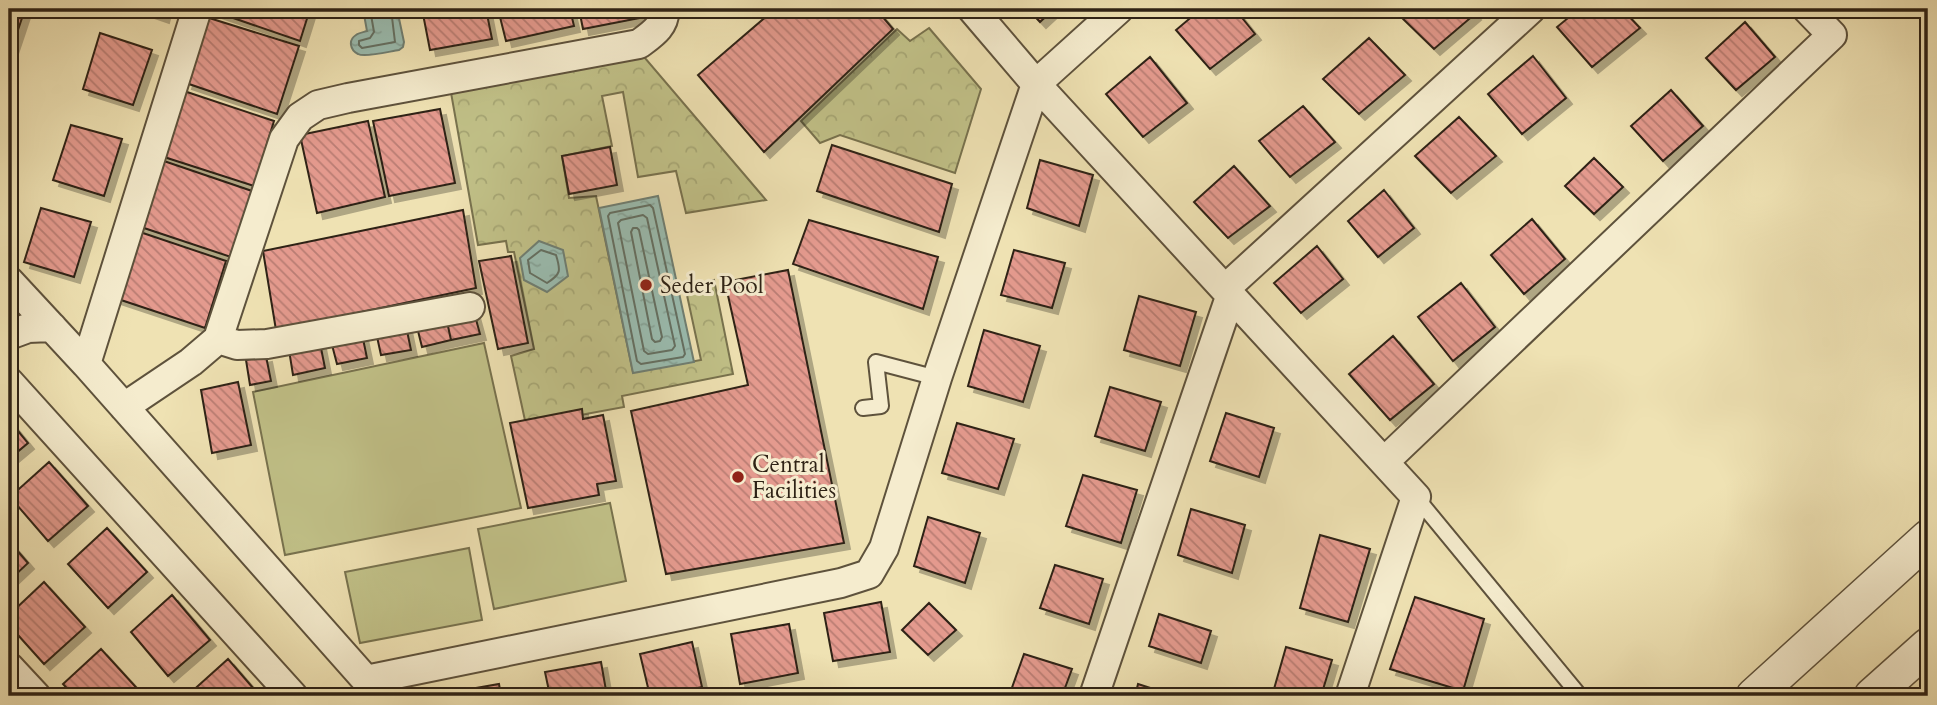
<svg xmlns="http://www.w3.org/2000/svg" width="1937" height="705" viewBox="0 0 1937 705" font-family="Cardo,serif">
<defs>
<pattern id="park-crowns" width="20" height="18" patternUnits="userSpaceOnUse" patternTransform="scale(1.75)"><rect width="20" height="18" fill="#c1c188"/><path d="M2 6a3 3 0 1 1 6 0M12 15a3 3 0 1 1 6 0" fill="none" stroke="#a6a674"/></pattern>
<pattern id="water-ripples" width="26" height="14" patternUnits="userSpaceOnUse" patternTransform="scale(1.75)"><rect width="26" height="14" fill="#9abdb1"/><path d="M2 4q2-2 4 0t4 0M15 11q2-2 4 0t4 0" fill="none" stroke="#85a297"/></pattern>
<pattern id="building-back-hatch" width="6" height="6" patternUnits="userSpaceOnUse" patternTransform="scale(1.75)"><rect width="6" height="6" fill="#e49a8e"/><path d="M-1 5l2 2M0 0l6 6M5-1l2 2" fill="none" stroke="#b97d73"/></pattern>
<filter id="shadow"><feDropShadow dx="6" dy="6" stdDeviation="0" flood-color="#0004"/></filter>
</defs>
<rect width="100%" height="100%" fill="#efe2b3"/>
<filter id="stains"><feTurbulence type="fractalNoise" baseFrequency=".00286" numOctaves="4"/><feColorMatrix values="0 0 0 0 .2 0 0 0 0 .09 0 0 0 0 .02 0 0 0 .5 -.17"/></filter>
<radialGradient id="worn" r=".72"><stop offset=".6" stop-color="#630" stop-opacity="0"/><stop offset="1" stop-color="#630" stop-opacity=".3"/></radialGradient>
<path fill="#c1c188" stroke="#78724e" stroke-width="2" d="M484 343 521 508 285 555 253 392Z
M610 503 626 581 494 609 478 529Z
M469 548 482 620 360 643 345 572Z"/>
<path fill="url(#park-crowns)" stroke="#78724e" stroke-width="2" d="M929 28 981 89 955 173 840 135 820 143 801 121 897 29 910 41Z
M582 58H645L766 200 686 213 676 171 638 177 623 92 602 96 612 146 562 156 569 198 596 196 633 372 701 360 685 286 714 280 733 374 622 396 624 407 526 425 511 356 534 349 514 252H508L506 241 478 245 450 87Z"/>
<path fill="url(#water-ripples)" stroke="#6f7f73" stroke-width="2" d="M363 9H397L404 42 403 47 399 50C391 51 365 58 358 54 350 50 348 40 356 35 358 33 364 32 367 31Z
M658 196 694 362 633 373 599 208Z
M539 241 563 250 568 276 547 292 524 280 520 258Z"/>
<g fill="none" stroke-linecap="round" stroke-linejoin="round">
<path stroke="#647063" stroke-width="2" d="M370 9 374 32 370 38 359 41V45L362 48 395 42 391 9
M650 205 653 208 685 354 683 357 641 364 637 361 608 216 610 213Z
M643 215 647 218 675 346 672 350 648 354 644 351 618 223 621 220Z
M633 228H637L639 230 662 337 660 341 655 342 652 339 631 232Z
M541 250 556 255C561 271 561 274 547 283L530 273 528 260Z"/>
</g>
<path fill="url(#building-back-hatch)" stroke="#2e2215" stroke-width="2" filter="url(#shadow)" d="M9 9H25L9 57Z
M140 9H165L163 17Z
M211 9H310L300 41 210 10Z
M422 9H486L492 39 430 50Z
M498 9H570L574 26 506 41Z
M579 9H648L650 16 583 29Z
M775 9H876L893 29 764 152 698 75Z
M1028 9H1054L1040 22Z
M1201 9H1235L1255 34 1210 69 1176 30Z
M1403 9H1470L1475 14 1434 49 1398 14Z
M1579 9H1622L1640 28 1592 67 1557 27Z
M206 17 299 46 277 114 186 83Z
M1745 22 1775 57 1736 90 1706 58Z
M100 33 152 50 133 105 83 89Z
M1369 38 1405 75 1359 114 1323 79Z
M1533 56 1566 98 1522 134 1488 94Z
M1150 57 1187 103 1143 137 1106 94Z
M181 90 274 121 254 186 161 156Z
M1671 90 1703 126 1663 161 1631 126Z
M1303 106 1335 142 1290 177 1259 141Z
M440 109 455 183 389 196 373 121Z
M1459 117 1496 156 1451 193 1415 156Z
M368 121 385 197 317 213 300 135Z
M71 125 122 139 104 196 53 180Z
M832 145 952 184 939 232 817 191Z
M610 147 617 185 569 194 562 156Z
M1594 158 1623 187 1594 214 1565 186Z
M158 159 252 191 231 257 138 226Z
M1040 160 1093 175 1079 226 1027 208Z
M1234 166 1270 206 1228 238 1194 202Z
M1384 190 1414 228 1378 257 1348 221Z
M41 208 91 222 74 277 24 262Z
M463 210 476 288 276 330 263 251Z
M1532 219 1565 259 1524 294 1491 255Z
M809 220 938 257 923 309 793 264Z
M134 230 226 261 205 328 115 298Z
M1317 246 1343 279 1301 313 1274 283Z
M1014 250 1065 263 1052 308 1001 295Z
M511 256 528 343 498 349 479 261Z
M788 270 844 543 666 574 631 411 748 385 725 282Z
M1461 283 1495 327 1453 361 1418 317Z
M1139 296 1196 312 1180 366 1124 350Z
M474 312 480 334 451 340 446 317Z
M446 317 451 340 422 347 416 323Z
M406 326 411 350 381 355 376 332Z
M984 330 1040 346 1023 402 968 386Z
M362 334 367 358 337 364 331 341Z
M1393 336 1434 384 1390 420 1349 374Z
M320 343 325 368 293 375 289 350Z
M266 356 271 381 250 385 246 360Z
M238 382 251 445 212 453 201 390Z
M1110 387 1161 402 1145 451 1095 436Z
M582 409 583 419 603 415 616 481 597 484 599 495 528 508 510 423Z
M1226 413 1274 428 1259 477 1210 461Z
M9 420 28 443 9 459Z
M957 423 1014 439 998 489 942 473Z
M49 462 88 506 48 541 10 497Z
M1083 475 1137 490 1121 543 1066 526Z
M1191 509 1245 525 1232 573 1178 555Z
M928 517 980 533 965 583 914 566Z
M107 528 147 572 108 608 68 564Z
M1320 535 1370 549 1348 622 1300 608Z
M9 541 28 563 9 581Z
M1055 565 1103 579 1089 624 1040 608Z
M44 582 85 627 44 664 9 625V615Z
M172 595 210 640 168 676 131 632Z
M1415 597 1484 619 1463 691 1390 669Z
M881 602 890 652 833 661 824 613Z
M929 603 956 630 928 655 902 630Z
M1159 614 1211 631 1201 663 1149 646Z
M789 624 798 673 740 684 731 634Z
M692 642 702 687 664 696H650L640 654Z
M1286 647 1332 660 1321 696H1272Z
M101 649 144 696H74L63 684Z
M1024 654 1072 669 1062 696H1009Z
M228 659 260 696H191L189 694Z
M601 662 607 696H550L545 672Z
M499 684 501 696H454L453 692Z
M1138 684 1175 696H1135Z"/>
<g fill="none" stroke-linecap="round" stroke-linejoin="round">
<g stroke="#5e523c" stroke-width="18">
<path id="service" d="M863 408 881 406 876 362 937 378
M1416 497 1580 696"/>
</g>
<g stroke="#5e523c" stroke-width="32">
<path id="minor" d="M1119 9 1036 84 1416 497 1350 696
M9 281 86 364 366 680 841 583 869 574 884 548 937 378 1036 84 972 9
M1226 288 1531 9
M9 335 28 328 52 327
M218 339 237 345 267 344 470 307
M86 364 197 9
M9 382 293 696
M124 407 191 362 218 339 284 139 300 117 318 105 348 98 639 44C651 35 666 26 664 9
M1385 461 1832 35 1807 9
M9 667 36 696
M1094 696 1231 294"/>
</g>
<g stroke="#5e523c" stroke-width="38">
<path id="tertiary" d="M1754 696 1928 538
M1872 696 1928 646"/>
</g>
<use href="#service" stroke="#f5ecce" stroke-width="14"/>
<use href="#minor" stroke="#f5ecce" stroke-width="28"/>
<use href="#tertiary" stroke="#f5ecce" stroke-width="35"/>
</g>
<g fill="#8f2418" stroke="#f5ecce" stroke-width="2.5">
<circle cx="646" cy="285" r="7"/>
<circle cx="738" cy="477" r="7"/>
</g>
<g text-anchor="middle" stroke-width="6" stroke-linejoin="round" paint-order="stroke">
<g font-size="23" fill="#2e2215" stroke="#f5ecce" text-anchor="start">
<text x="660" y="293">Seder Pool</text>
<text x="752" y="472">Central<tspan x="752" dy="26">Facilities</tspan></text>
</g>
</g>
<rect width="1937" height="705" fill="none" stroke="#efe2b3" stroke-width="35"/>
<rect x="10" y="10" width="1916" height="684" fill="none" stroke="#2e2215" stroke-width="3.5"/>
<rect x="18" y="18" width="1902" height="670" fill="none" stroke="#2e2215" stroke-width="2"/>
<rect width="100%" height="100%" filter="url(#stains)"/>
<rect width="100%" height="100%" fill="url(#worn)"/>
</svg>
